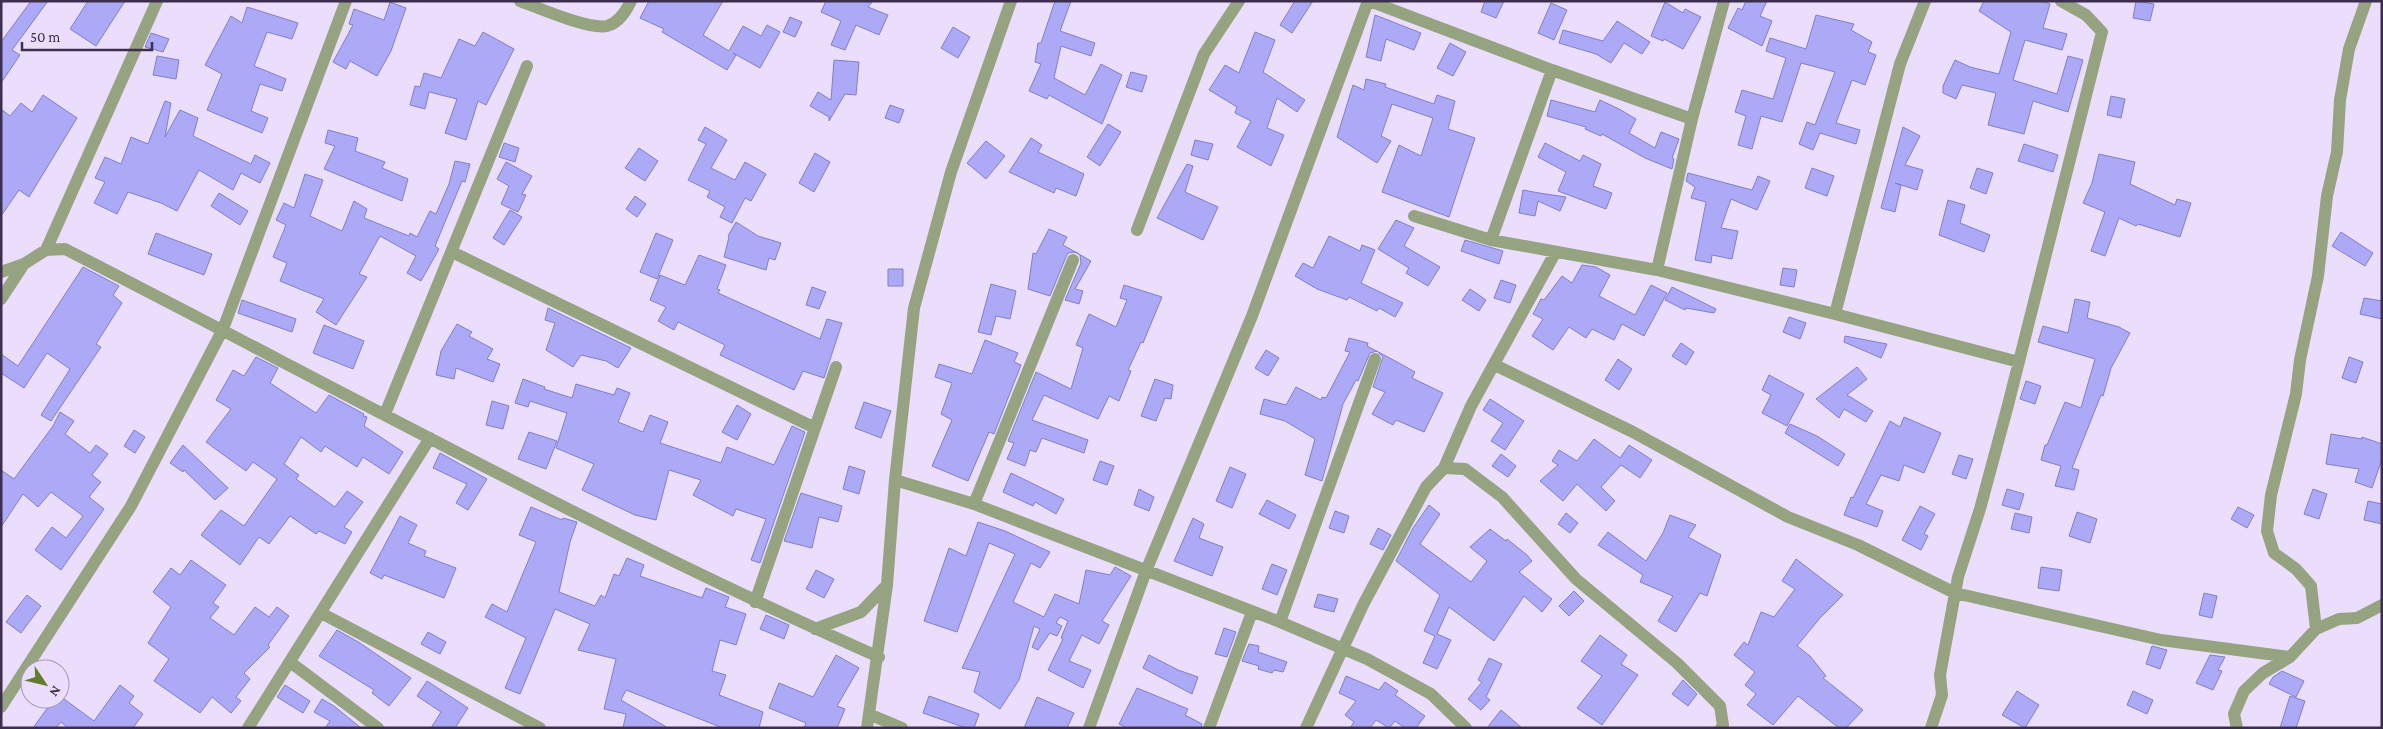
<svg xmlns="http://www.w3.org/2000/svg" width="2383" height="729" viewBox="0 0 2383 729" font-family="'Crimson Pro',serif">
<rect width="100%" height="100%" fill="#ebdefd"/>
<path fill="#acaaf7" stroke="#817ec8" d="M31 1H48L12 50 20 55 1 83V42Z
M88 1H125L96 46 70 29Z
M649 1H723L703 35 729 51 743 26 761 36 767 25 780 32 760 68 733 53 736 55 727 70 662 32 664 29 640 18Z
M826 1H873L868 7 888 15 879 35 856 25 845 50 831 45 841 21 821 12Z
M1055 1H1071L1060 31 1095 43 1091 56 1061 46 1054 78 1085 95 1101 64 1122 75 1102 124 1049 95 1047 99 1029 91 1041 64 1035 62 1038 43H1041Z
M1295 1H1313L1292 33 1280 25Z
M1485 1H1504L1496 18 1481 12Z
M1746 1H1767L1760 16 1772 21 1762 46 1728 28 1738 8 1742 10Z
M1984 1H2041L2050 4 2043 28 2067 34 2062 50 2025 40 2013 80 2057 94 2068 56 2083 60 2068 112 2033 101 2024 134 1988 125 1996 93 1962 85 1956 99 1943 93V86L1955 60 1970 67 1999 74 2011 32 1979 11Z
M2136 1 2154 4 2150 21 2133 18Z
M390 2 406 8 391 51 377 76 350 61 346 69 333 62 353 25 349 24 354 9 384 20Z
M1665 2 1683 13 1685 9 1701 17 1683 49 1664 39 1663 41 1651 36Z
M1551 3 1567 10 1554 40 1538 33Z
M247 7 298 23 292 39 267 32 254 66 286 79 282 91 260 84 251 111 268 118 262 133 207 110 222 74 205 65 231 16 242 23Z
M1375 15 1421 33 1414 50 1386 39 1381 61 1366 57Z
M1816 15 1854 24 1851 30 1872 42 1868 52 1876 55 1865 85 1852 80 1836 123 1860 130 1856 144 1820 133 1813 150 1799 144 1807 122 1815 125 1835 72 1801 63 1782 122 1761 116 1752 149 1738 145 1746 116 1735 112 1742 90 1773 99 1786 58 1766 51 1770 38 1806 49Z
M790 17 802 22 795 37 783 32Z
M1617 21 1650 42 1642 54 1624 43 1611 63 1596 54 1559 43 1563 30 1603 41Z
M953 27 970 37 958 58 941 48Z
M483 32 514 49 486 105 478 101 466 140 445 133 457 99 429 92 425 109 410 105 415 86 420 87 424 73 441 78 459 39 475 46Z
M1255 32 1275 40 1263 72 1305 100 1297 112 1277 98 1267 128 1284 135 1271 166 1237 147 1251 121 1235 113 1237 107 1209 90 1225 65 1239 73Z
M151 33 169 39 163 52 145 47Z
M1450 43 1466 52 1453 76 1437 68Z
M157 56 179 60 176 79 153 75Z
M834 60 859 62 856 95 845 94 829 121V117L810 106 818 92 831 100Z
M1131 72 1147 76 1142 92 1126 87Z
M1366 79 1386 84 1385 87 1434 104 1437 95 1455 101 1448 129 1475 138 1449 217 1382 192 1399 145 1421 156 1433 118 1392 104 1381 136 1391 141 1377 163 1337 137 1353 85 1364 90Z
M43 95 77 118 29 197 19 190 1 216V109L10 116 21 103 32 112Z
M2111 96 2125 99 2121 118 2107 115Z
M1551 100 1595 112 1600 100 1619 109 1636 119 1629 133 1655 148 1661 132 1679 139 1672 158 1674 159 1672 169 1645 158 1602 134 1601 136 1585 129 1586 127 1547 116Z
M165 101 171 103 165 137 180 110 198 118 193 136 251 164 255 155 270 163 260 183 241 173 233 190 199 170 177 211 161 203 128 192 117 214 94 203 105 182 95 178 105 157 121 164 131 137 148 144Z
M890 105 904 110 899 123 885 118Z
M1108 124 1121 132 1100 166 1087 157Z
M705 127 727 140 711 168 735 180 745 162 766 174 751 201 745 198 732 223 720 217 725 207 707 197 710 191 688 180 706 144 698 140Z
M1903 127 1920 136 1905 165 1923 170 1917 190 1895 183 1901 185 1895 212 1881 208Z
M328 130 358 138 355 151 385 162 382 168 408 179 402 201 324 169 335 146 325 143Z
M1031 138 1042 145 1038 152 1084 174 1076 196 1056 188 1054 193 1009 172Z
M1195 140 1213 144 1208 160 1191 155Z
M986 141 1005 156 986 179 967 163Z
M504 143 519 148 515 162 499 157Z
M1545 143 1580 161 1583 155 1601 164 1593 186 1612 193 1606 209 1558 191 1566 172 1538 157Z
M2024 144 2058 155 2053 172 2018 161Z
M639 148 658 161 645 181 625 168Z
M815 153 830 162 814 192 799 183Z
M2099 154 2135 162 2130 184 2175 205 2177 199 2191 203 2180 237 2138 224 2136 226 2119 218 2105 256 2091 251 2105 212 2083 203 2092 183Z
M455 161 470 164 465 182 462 181 435 246 439 249 421 281 407 273 416 256 380 236 359 274 367 277 336 325 316 312 324 299 280 281 287 263 273 257 286 225 276 220 284 203 294 208 305 174 323 180 310 216 342 231 354 201 367 209 364 218 409 236 410 233 417 237 430 211 436 214 449 184Z
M506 162 532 176 522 194 526 195 518 212 501 204 509 186 497 179Z
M1187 164 1193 166 1185 192 1218 207 1203 240 1157 218Z
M1812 168 1834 176 1827 196 1805 188Z
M1977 168 1993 173 1986 194 1970 188Z
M1688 173 1752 190 1758 176 1770 181 1757 210 1731 199 1721 228 1738 231 1732 259 1712 255 1711 263 1695 260 1706 202 1691 198 1695 187 1686 181Z
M1523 190 1539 193 1566 197 1560 211 1538 201 1535 216 1519 213Z
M219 193 248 211 240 225 211 206Z
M635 196 646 204 637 217 626 209Z
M1948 200 1965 205 1960 223 1990 235 1984 252 1939 235Z
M510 210 522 217 504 245 493 238Z
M1396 220 1414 228 1404 246 1440 267 1428 286 1406 273 1409 268 1378 249Z
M736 222 758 236 781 243 775 260 769 258 766 270 724 257 729 237 728 236Z
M1049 229 1067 237 1063 245 1091 261 1075 289 1083 291 1079 304 1065 300 1081 263 1080 255 1076 252 1068 253 1066 257 1050 296 1028 289 1033 253 1036 254Z
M2341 232 2373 253 2365 266 2332 246Z
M156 233 212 254 204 275 148 254Z
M656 233 673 240 657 279 640 272Z
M1329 236 1360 251 1362 245 1375 250 1361 283 1403 303 1395 317 1379 308 1377 311 1349 297 1347 300 1317 289 1295 276 1303 263 1313 268Z
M1465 240 1503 251 1499 264 1461 251Z
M699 255 726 265 717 289 720 290 718 293 820 339 827 319 842 323 824 378 803 371 794 390 720 355 725 345 678 322 674 330 658 321 666 307 650 300 660 275 685 285Z
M1582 265 1596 267 1610 275 1599 296 1635 315 1651 285 1667 293 1644 336 1622 324 1614 340 1592 329 1586 338 1569 327 1553 350 1532 336 1543 319 1533 314 1541 299 1544 300 1562 276 1572 283Z
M83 267 119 286 113 295 122 303 96 344 101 347 51 421 41 415 70 369 47 353 24 388 1 373V354L18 366Z
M1783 268 1797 270 1794 287 1780 285Z
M888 269H903V286H888Z
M1501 280 1516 285 1510 303 1494 298Z
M991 284 1016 291 1010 319 996 316 991 335 978 332Z
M1124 285 1162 297 1143 343 1141 342 1128 370 1131 371 1119 401 1109 396 1098 419 1044 395 1032 420 1088 440 1084 453 1042 438 1036 452 1030 450 1025 466 1007 459 1014 443 1008 441 1036 372 1071 389 1083 348 1076 345 1089 314 1116 327 1127 300 1120 298Z
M812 287 826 292 819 309 806 305Z
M1672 287 1716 309 1714 313 1686 308 1685 310 1665 300Z
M1470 289 1486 300 1479 311 1462 300Z
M2364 298 2382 301V319L2360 314Z
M2075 299 2090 302 2087 318 2119 327 2130 333 2111 368 2103 396 2101 395 2072 468 2079 470 2074 490 2055 486 2061 466 2041 460 2045 445H2047L2065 402 2081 408 2095 359 2038 342 2043 326 2068 333Z
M242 300 296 319 292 332 238 313Z
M548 308 631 348 618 368 606 361 581 355 573 367 546 350 555 323 545 320Z
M1789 317 1806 323 1800 339 1783 332Z
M457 324 472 332 469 336 493 349 487 359 500 364 493 382 456 368 454 379 436 375 441 351Z
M324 325 364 341 353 369 313 353Z
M1845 336 1887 344 1881 358 1844 342Z
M1349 338 1368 343 1367 346 1399 363 1415 372 1412 378 1443 393 1424 432 1396 420 1393 425 1372 414 1385 392 1373 387 1383 357 1377 351 1370 353 1358 381 1356 380 1343 404 1322 481 1305 475 1315 439 1285 421 1260 414 1264 399 1286 405 1296 387 1321 400 1322 397 1326 398 1350 352 1345 351Z
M985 340 1018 353 1014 362 1021 365 994 434 989 432 968 481 932 466 952 420 941 414 952 383 935 377 939 364 972 374Z
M1681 343 1694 352 1686 365 1672 356Z
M1266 350 1279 358 1268 376 1255 368Z
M256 357 278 368 270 383 316 413 329 395 364 414 363 416 367 417 364 426 403 452 389 474 363 457 357 467 325 446 321 452 301 437 284 464 299 475 296 479 335 507 347 491 363 502 344 527 352 532 345 544 319 531 316 534 290 516 269 544 259 537 240 565 201 535 221 510 244 526 277 479 253 462 246 471 206 442 231 409 216 400 233 370 244 376Z
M2349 357 2363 362 2356 383 2342 378Z
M1618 359 1632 369 1619 390 1605 380Z
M1857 367 1867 379 1847 395 1873 411 1866 422 1844 409 1839 418 1816 399Z
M1769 375 1804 394 1787 426 1762 413 1771 395 1762 390Z
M523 379 545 387 544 389 572 398 576 384 614 395 617 388 630 393 618 422 643 432 650 415 668 422 660 443 721 463 727 447 774 465 792 426 805 432 760 563 751 560 766 519 736 509 733 516 693 495 701 480 669 470 656 520 635 515 582 490 594 464 556 448 567 413 530 401 528 407 515 403Z
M1155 379 1173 385 1171 399 1165 398 1156 421 1141 416Z
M2026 381 2041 386 2035 404 2020 399Z
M1490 399 1524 421 1505 450 1491 441 1503 423 1483 410Z
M492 401 509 406 503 429 486 425Z
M864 402 891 411 881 438 855 428Z
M737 405 751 414 737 440 722 432Z
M60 412 74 421 65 434 90 453 96 445 108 454 92 475 101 482 89 497 104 509 61 570 35 550 52 527 66 538 83 516 51 492 38 507 23 494 1 527V470L14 479 53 426Z
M1904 417 1941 433 1924 473 1904 465 1899 481 1881 475 1866 504 1883 511 1877 527 1844 515 1851 497 1853 498 1890 421 1900 427Z
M1790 424 1817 436 1845 454 1838 466 1785 433Z
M134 430 145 437 135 453 124 446Z
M529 432 557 441 546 469 518 459Z
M2331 434 2362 439V437L2382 444V459L2372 488 2355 482 2359 469 2326 464Z
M1594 439 1620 458 1629 445 1652 460 1640 478 1621 465 1601 487 1615 501 1606 511 1577 484 1563 501 1540 481 1558 465 1552 461 1559 450 1577 461Z
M183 445 228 488 215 500 184 470 183 472 170 463Z
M440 453 487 479 468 510 456 503 467 484 433 468Z
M1501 454 1516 466 1508 477 1492 466Z
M1959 455 1973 459 1966 479 1952 474Z
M1100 461 1114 466 1107 485 1093 480Z
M849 466 865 471 859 494 843 489Z
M1230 467 1246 474 1232 508 1216 501Z
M1011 473 1064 499 1056 514 1035 502 1033 506 1003 492Z
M1139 489 1154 497 1149 511 1134 505Z
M2007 489 2024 494 2019 510 2002 505Z
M2313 489 2327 494 2319 519 2304 514Z
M801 493 842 506 838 522 819 517 812 548 784 541Z
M1267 500 1296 515 1289 529 1259 514Z
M2368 501 2382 504V524L2364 520Z
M1429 505 1440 514 1420 544 1471 582 1487 561 1470 547 1490 529 1506 541 1507 539 1527 555 1532 561 1519 572 1552 599 1542 612 1524 596 1494 641 1449 607 1437 634 1451 640 1437 669 1423 663 1435 636 1424 631 1440 595 1396 561 1413 528Z
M1920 506 1935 514 1924 534 1928 536 1921 550 1902 540Z
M531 507 562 520 563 518 577 522 570 542 559 592 595 606 601 595 605 598 614 574 619 576 627 558 644 565 640 576 702 598 706 588 729 597 725 607 746 614 736 645 720 640 712 671 726 675 719 695 763 712 759 728H723L626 690 621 700 668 728H623L626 714 604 709 616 659 578 650 590 624 555 609 520 694 505 688 526 638 485 617 492 604 507 612 536 542 519 535Z
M2238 507 2254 515 2247 528 2231 519Z
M1335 511 1349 516 1344 533 1329 528Z
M2077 512 2097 519 2090 543 2069 536Z
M1566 513 1578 523 1570 533 1558 524Z
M2015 513 2032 517 2029 533 2011 529Z
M1670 515 1696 525 1688 537 1721 555 1707 596 1700 593 1676 632 1658 621 1673 596 1640 582 1643 575 1598 545 1608 532 1646 561 1663 533Z
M400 516 417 525 408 543 426 551 424 556 456 568 444 598 384 575 382 579 370 573Z
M1193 518 1204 524 1199 538 1223 547 1212 576 1174 561Z
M978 522 1005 531 1050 552 1040 568 1031 563 1013 602 1044 617 1055 594 1079 604 1086 570 1110 575 1115 567 1131 576 1102 621 1109 625 1099 644 1082 635 1069 661 1091 670 1083 688 1048 670 1063 639 1061 638 1068 621 1060 617 1056 623 1062 626 1057 636 1050 633 1038 650 1032 647 1040 629 1034 626 1019 680 1000 709 974 692 980 672 962 668 1015 554 989 543 957 632 924 621 949 548 966 556Z
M1378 528 1391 535 1383 550 1370 544Z
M1796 559 1843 595 1820 618 1797 646 1810 656 1826 676 1823 678 1863 710 1846 728H1839L1798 696 1773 725 1747 705 1756 694 1745 685 1755 672 1734 655 1744 642 1748 645 1761 612 1774 617 1795 589 1782 581Z
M191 560 226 585 213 603 219 607 210 618 234 635 255 607 269 617 277 607 289 616 268 645 270 647 244 673 250 679 236 697 241 701 231 713 212 697 200 713 154 681 169 659 148 643 171 607 153 592 171 568 180 575Z
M1272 564 1287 570 1277 595 1262 589Z
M2041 567 2062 570 2059 591 2038 588Z
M816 570 834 579 824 598 806 589Z
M1574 591 1584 601 1569 616 1559 606Z
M2204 593 2217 596 2212 618 2199 615Z
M1318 594 1338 599 1334 612 1314 607Z
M27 595 41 606 21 633 6 622Z
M766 615 789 625 784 639 760 629Z
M1224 628 1236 632 1227 657 1215 654Z
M337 630 360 643 411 678 389 706 372 693 374 690 319 656Z
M428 632 446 642 440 654 421 644Z
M1600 635 1627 655 1621 664 1638 675 1602 725 1577 708 1602 676 1581 661Z
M1249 644 1259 646 1258 652 1287 662 1283 672 1274 670 1272 673 1258 669 1259 666 1242 661Z
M2152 646 2167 650 2160 669 2146 664Z
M836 655 859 668 837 706 845 709 837 728H804L806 723 769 708 779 683 813 697Z
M1149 655 1178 670 1198 677 1192 694 1143 668Z
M2210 655 2225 657 2218 670 2222 671 2213 690 2196 683Z
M1489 658 1502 664 1486 697 1490 700 1481 710 1468 699 1482 682 1478 680Z
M2282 671 2304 681 2296 697 2269 684 2273 677Z
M1346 676 1379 690 1385 682 1398 691 1395 695 1425 716 1416 728H1405L1395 721 1389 728 1376 720 1370 728H1350L1354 722 1345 715 1356 701 1339 693Z
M1683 680 1697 694 1688 706 1672 694Z
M427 681 468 708 455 728H431L441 712 417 696Z
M120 685 134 696 129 703 143 714 133 728H68L61 722 56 728H33L54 699H64L94 721Z
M285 685 310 701 303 713 277 697Z
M1137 688 1188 709 1185 715 1202 724 1201 728H1127L1119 724Z
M2017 691 2039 705 2025 728 2002 715Z
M2133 691 2153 700 2147 714 2127 705Z
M929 696 979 714 974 728H966L923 713Z
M2290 696 2305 701 2296 728H2280Z
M1037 697 1074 713 1067 728H1024Z
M322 699 334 706 361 728H325L330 721 314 712Z
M1501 710 1522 728H1487Z"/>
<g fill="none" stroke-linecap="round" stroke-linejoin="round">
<path stroke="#96a381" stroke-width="12" d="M520 1C539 8 589 30 607 26 619 23 626 11 631 1
M1369 1 1552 70 1692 119
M1414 216 1491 240 1657 270 1835 314 1900 64 1925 1
M1137 230 1204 54 1239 1
M1491 240 1552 70
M46 250 157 1
M452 252 813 427
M1657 270 1692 119 1724 1
M1 272 24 264 46 250 65 249C335 387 601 534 879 657
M1 299 24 264
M1835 314 2019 362
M1495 365 1633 432 1788 517 1858 545 1955 593 2161 640 2290 657
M385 414 527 66
M1444 468 1471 406 1555 253
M895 480 974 504 1280 622 1367 659 1431 694 1466 728
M974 504 1073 260
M755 602 836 367
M321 613 540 728
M1280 622 1375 359
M815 629 861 612 887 585
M2316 629 2311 586 2296 569 2274 553 2267 531 2271 495 2296 394 2300 360 2318 276 2327 196 2337 152 2340 100 2349 49 2366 1
M290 662 378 728
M1 707 131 506 223 329 346 1
M871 715 902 728
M248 728 430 438
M867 728 887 585 895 480 914 308 951 172 1011 1
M1089 728 1146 571 1252 316 1368 1
M1209 728 1252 612
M1306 728 1363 605 1426 487 1444 468 1465 469 1502 497 1576 579 1677 663 1720 706 1723 725 1721 728
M1931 728 1942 695 1940 675 1958 577 1980 509 2008 405 2102 32 2086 15 2061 1
M2237 728 2234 714 2244 691 2263 673 2290 657 2316 629 2339 619 2357 618 2382 605"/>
</g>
<rect width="2383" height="729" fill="none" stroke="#3c2e4c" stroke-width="5"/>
<g transform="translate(45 684) rotate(125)"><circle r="24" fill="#ebdefd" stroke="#a598b6"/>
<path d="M0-4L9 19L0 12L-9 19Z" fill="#647c2e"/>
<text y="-8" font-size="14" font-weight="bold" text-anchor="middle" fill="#3c2e4c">N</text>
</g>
<path d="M22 42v8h130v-8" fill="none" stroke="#3c2e4c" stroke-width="2.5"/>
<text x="30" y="42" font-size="15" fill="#3c2e4c" stroke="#ebdefd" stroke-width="4" paint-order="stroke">50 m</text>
</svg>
